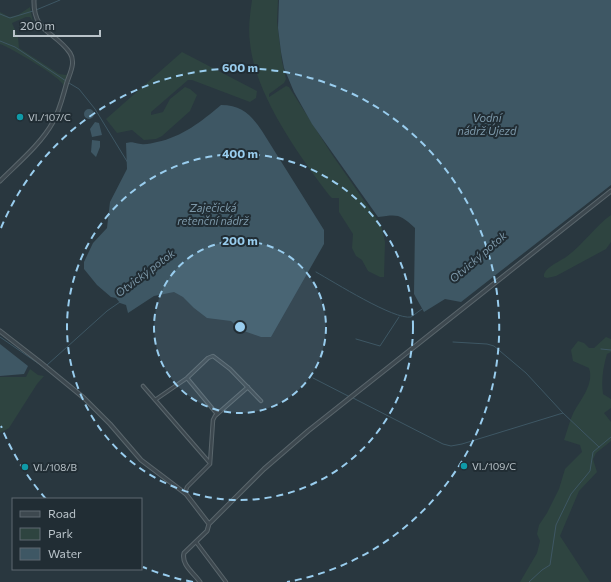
<svg xmlns="http://www.w3.org/2000/svg" width="611" height="582" viewBox="0 0 611 582" font-family="Commissioner,sans-serif">
<rect width="100%" height="100%" fill="#29373f"/>
<path fill="#2e4440" d="M252 0H278L277 22 282 61 286 79 284 83 269 94V97L286 86 289 87 331 153 381 225 385 242 384 277H380L368 271 362 260 356 256 352 248 353 234 339 212V198H332L329 195C298 154 255 94 250 43 248 28 250 14 252 0Z
M30 7 33 22 30 17H26L12 23 18 37 19 48 59 74 66 75 68 73 64 86C61 77 11 48 0 44V12L9 17 18 15Z
M182 52 257 91 256 98 250 102 192 80H188L151 112V115L163 112 170 99 185 87 190 89 197 95 190 111 162 136 156 139 144 140 132 130 117 133 106 119Z
M611 215V242L606 249 556 276 547 278 544 277C543 268 559 262 566 257 583 245 594 227 611 215Z
M606 337 611 339V352L607 354C603 367 601 381 603 394L611 399V408L604 413 611 422V441L596 453 593 459 597 472 579 491 560 536 590 582H520L537 553 540 541 537 534 539 525 547 513 559 489 565 469 582 452 580 445 564 440C568 429 570 418 576 408 583 397 594 382 589 368L573 361 571 350 578 341 584 343 589 348H594Z
M30 369 38 375 44 376 37 384 9 428 0 433V377H26Z"/>
<path fill="#3e5764" d="M279 0H611V185L461 302 445 299 424 312 414 294 415 228C400 214 398 214 378 217L312 124 294 92 284 68 281 52 278 28Z
M221 105C242 105 251 115 262 131L324 230V244L271 337H261L241 330 231 321 207 318 194 308 183 297 174 292 154 296 128 313 126 305 120 303 116 298 111 297 97 285 84 269V262L93 243 107 228 110 202 127 169 126 143C133 141 134 143 141 144 146 145 152 143 157 142 182 137 202 121 221 105Z
M84 114a5 5 0 1 1 10 0a5 5 0 1 1-10 0Z
M95 122 99 123 102 135 92 137 90 129Z
M92 140 100 141V147L96 157 91 152Z
M0 344 28 366 24 374 0 376Z"/>
<g fill="none" stroke-linecap="round" stroke-linejoin="round">
<path stroke="#3e5764" stroke-width="1" d="M36 10 60 0
M0 14 10 18 33 11
M0 41 15 47 66 81
M69 83 79 89 95 109 128 163
M316 272C334 282 394 320 411 317L422 309
M0 337 42 366
M356 339 380 346 399 317
M453 342 487 344 494 346 526 373 563 413
M601 349 611 350
M47 365 107 311 120 302
M313 378 350 397
M353 398 443 444 451 446 462 444 563 413 599 447
M529 582 542 570 550 565 556 525 571 494 590 471 593 452 611 437"/>
<g stroke="#5a666c" stroke-width="4.5">
<path id="minor" d="M187 378 217 414
M143 386 209 462
M155 400 187 378 208 358 213 356 230 369 261 401
M185 493 187 487 210 464 213 420 215 416 248 387
M196 542 226 582"/>
</g>
<g stroke="#5a666c" stroke-width="5">
<path id="tertiary" d="M0 181C18 163 41 144 53 122 60 110 63 95 67 82 70 73 76 62 70 53 55 31 33 33 34 0
M0 331 40 362 84 398 110 424 141 460 186 494 209 524
M200 582C194 573 181 565 184 553L207 531 209 524 264 469 308 431 611 191"/>
</g>
<use href="#minor" stroke="#3d484f" stroke-width="2.5"/>
<use href="#tertiary" stroke="#3d484f" stroke-width="3"/>
</g>
<circle cx="240" cy="327" r="86" fill="#99cdee" fill-opacity=".12"/>
<g fill="none" stroke="#99cdee" stroke-width="2" stroke-dasharray="7 5">
<circle cx="240" cy="327" r="86"/>
<circle cx="240" cy="327" r="173"/>
<path d="M193 582A259 259 0 0 1 143 567M46 499A259 259 0 0 1 1 426M1 228A259 259 0 1 1 287 582"/>
</g>
<g fill="#0f9aa8" stroke="#212d34" stroke-width="1.5">
<circle cx="20" cy="117" r="4"/>
<circle cx="464" cy="466" r="4"/>
<circle cx="25" cy="467" r="4"/>
</g>
<g text-anchor="middle" stroke-width="4" stroke-linejoin="round" paint-order="stroke">
<g font-size="10" fill="#b9c3c9" stroke="#212d34" text-anchor="start">
<text x="28" y="121">VI./107/C</text>
<text x="472" y="470">VI./109/C</text>
<text x="33" y="471">VI./108/B</text>
</g>
<g font-size="11" font-style="italic" fill="#7d99aa" stroke="#212d34">
<text x="487" y="122">Vodní<tspan x="487" dy="13">nádrž Újezd</tspan></text>
<text x="213" y="212">Zaječická<tspan x="213" dy="13">retenční nádrž</tspan></text>
<text transform="translate(478 257) rotate(-41)" y="4">Otvický potok</text>
<text transform="translate(145 273) rotate(-37)" y="4">Otvický potok</text>
</g>
</g>
<circle cx="240" cy="327" r="6" fill="#99cdee" stroke="#212d34" stroke-width="2"/>
<g font-size="12" text-anchor="middle" font-weight="bold" fill="#99cdee" stroke="#212d34" stroke-width="4" stroke-linejoin="round" paint-order="stroke">
<text x="240" y="72">600 m</text>
<text x="240" y="158">400 m</text>
<text x="240" y="245">200 m</text>
</g>
<rect x="12" y="498" width="130" height="72" fill="#212d34" stroke="#5e6970"/>
<rect x="20" y="511" width="20" height="6" fill="#3d484f" stroke="#5e6970"/>
<text x="48" y="518" font-size="12" fill="#b9c3c9">Road</text>
<rect x="20" y="528" width="20" height="12" fill="#2e4440" stroke="#5e6970"/>
<text x="48" y="538" font-size="12" fill="#b9c3c9">Park</text>
<rect x="20" y="548" width="20" height="12" fill="#3e5764" stroke="#5e6970"/>
<text x="48" y="558" font-size="12" fill="#b9c3c9">Water</text>
<path d="M14 30v6h86v-6" fill="none" stroke="#b9c3c9" stroke-width="2"/>
<text x="20" y="30" font-size="12" fill="#b9c3c9" stroke="#212d34" stroke-width="3" paint-order="stroke">200 m</text>
</svg>
